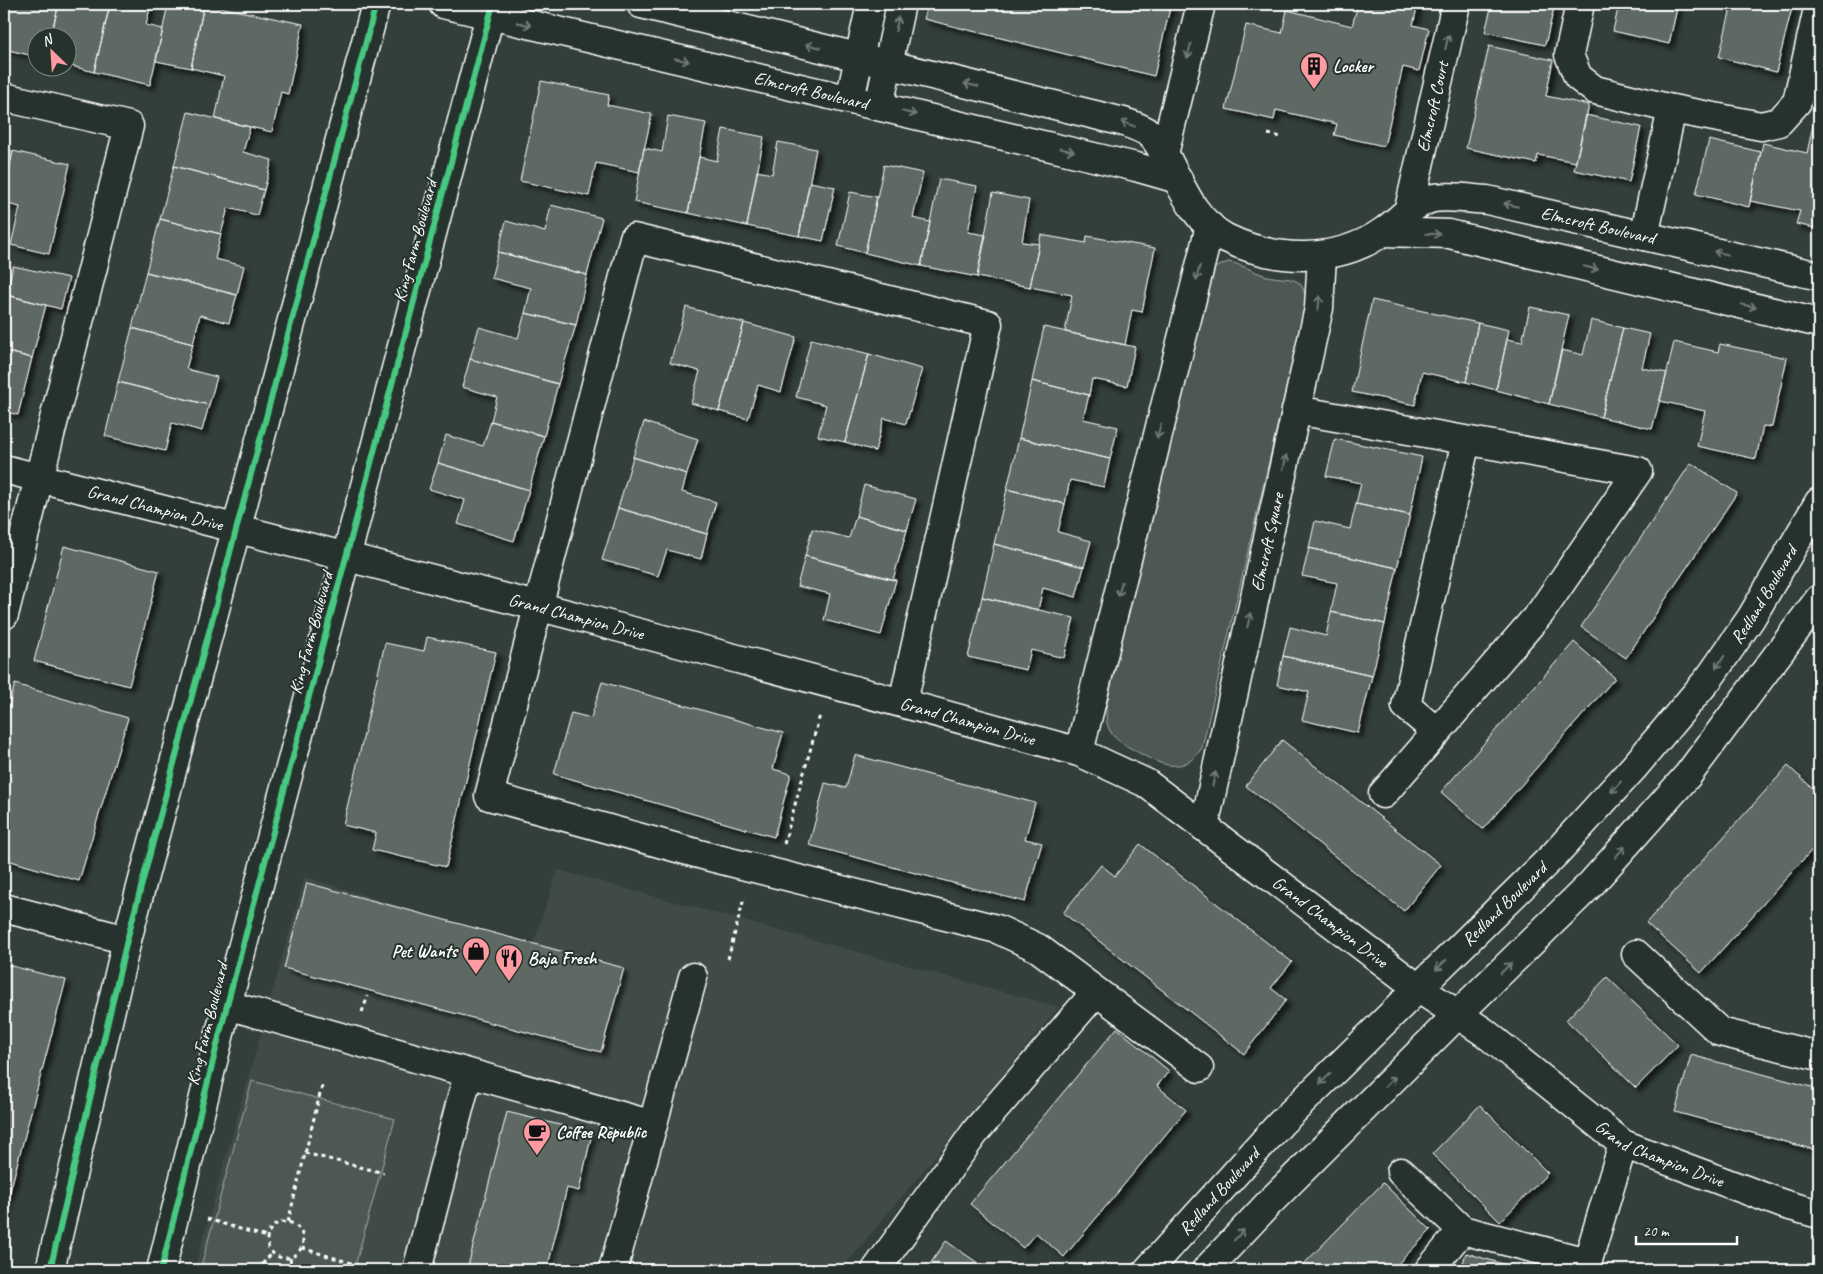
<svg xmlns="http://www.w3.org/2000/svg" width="1823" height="1274" viewBox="0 0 1823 1274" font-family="Caveat,sans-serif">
<defs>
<filter id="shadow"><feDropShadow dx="4.5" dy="4.5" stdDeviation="2.5" flood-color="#0009"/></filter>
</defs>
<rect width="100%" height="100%" fill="#333f3a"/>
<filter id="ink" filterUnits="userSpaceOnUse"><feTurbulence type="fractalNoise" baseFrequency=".02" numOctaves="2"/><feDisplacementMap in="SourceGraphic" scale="10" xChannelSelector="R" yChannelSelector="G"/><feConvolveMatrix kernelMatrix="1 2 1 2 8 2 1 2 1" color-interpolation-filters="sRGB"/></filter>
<g filter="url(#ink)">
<path fill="#404c47" d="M558 870 1059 1007 841 1270H194L305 877 532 947Z"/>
<path fill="#4d5853" stroke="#a6aca9" d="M1228 262C1241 264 1252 271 1264 275 1286 282 1304 271 1306 303L1202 748C1183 777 1158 764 1134 750 1125 745 1115 740 1110 731 1106 724 1106 715 1106 707L1208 276 1212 269Z
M252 1081 395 1119 354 1270H200Z"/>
<path fill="#5f6964" stroke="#fff" filter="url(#shadow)" d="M4 4H59L50 38H38V57L4 49Z
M59 4H87L109 9 94 72 68 65V38H50Z
M110 4H151L146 25 163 29 150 85 94 72Z
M168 4H204L191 68 156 61Z
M204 4 303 24 288 94 281 92 272 132 215 119 224 76 191 68Z
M928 4H1171L1154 76 924 19Z
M1358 4H1418L1413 25 1429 29 1419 71 1403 67 1384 146 1334 135 1337 124 1276 110 1274 120 1226 109 1246 25 1282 33 1287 10 1352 26Z
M1492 4H1555L1545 45 1485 32Z
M1619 4H1678L1669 44 1613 31Z
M1732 4H1793L1776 72 1719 57Z
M1489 46 1553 60 1546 96 1589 105 1576 162 1538 155 1536 163 1466 148Z
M541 81 609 95 607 105 652 114 639 172 596 163 589 196 520 181Z
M188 112 250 127 243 152 272 160 264 190 174 166Z
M1586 115 1641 127 1629 182 1574 170Z
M668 116 706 123 688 213 634 202 644 148 662 152Z
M1815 116 1819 117V229L1796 224 1800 211 1750 201 1763 143 1807 153Z
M723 129 764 137 747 226 688 213 699 157 717 161Z
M1709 140 1761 152 1749 207 1696 194Z
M778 142 816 149 799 236 747 226 757 171 772 174Z
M4 149 13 151 4 192Z
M13 151 70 164 49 254 11 245 20 207 4 203V192Z
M884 165 923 173 913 218 930 222 921 266 865 253Z
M174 166 264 190 257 215 228 208 221 234 160 219Z
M939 179 977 186 968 232 986 235 977 277 921 266Z
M810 182 835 187 823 241 799 236Z
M850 192 877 197 865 253 838 246Z
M993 193 1029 200 1022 242 1039 244 1030 287 977 277Z
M551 205 602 218 587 275 498 252 506 221 545 232Z
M160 219 221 234 215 259 244 266 237 295 146 272Z
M1041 235 1086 243 1087 236 1155 248 1142 312 1132 310 1125 345 1065 332 1072 295 1030 287Z
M498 252 587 275 576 325 525 313 531 288 491 278Z
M13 266 69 278 61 309 6 295Z
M146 272 237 295 229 323 200 315 193 344 132 328Z
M4 294 46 305 32 358 4 351Z
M1372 300 1478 323 1466 382 1422 372 1415 405 1352 392Z
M686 307 744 323 719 411 691 403 700 371 670 363Z
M1530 307 1569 315 1549 404 1496 390 1507 339 1522 342Z
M525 313 576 325 558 384 470 359 479 327 518 338Z
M1591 320 1623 328 1601 417 1549 404 1562 350 1583 355Z
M744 323 796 337 781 392 758 385 748 419 719 411Z
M1478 323 1509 330 1496 390 1466 382Z
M1044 327 1135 347 1127 386 1092 379 1089 395 1032 381Z
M132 328 193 344 186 369 217 377 209 405 118 382Z
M1623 328 1650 334 1642 368 1667 373 1652 429 1601 417Z
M811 339 869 354 845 442 818 436 826 405 796 397Z
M1674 342 1718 352 1720 344 1787 358 1772 427 1763 426 1756 459 1697 446 1705 411 1660 401Z
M4 351 32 358 18 415 4 411Z
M869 354 922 369 906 424 884 418 875 451 845 442Z
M470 359 558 384 544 436 491 421 497 397 462 387Z
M1032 381 1089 395 1083 419 1118 427 1110 459 1019 438Z
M118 382 209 405 202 431 172 423 165 451 105 436Z
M491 421 544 436 529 490 438 463 446 435 483 446Z
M644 422 698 439 687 474 633 457Z
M1019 438 1110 459 1104 487 1070 480 1065 504 1007 489Z
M1335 439 1422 457 1410 515 1356 504 1361 483 1326 476Z
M633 457 687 474 682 492 716 502 707 534 618 508Z
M438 463 529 490 514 541 458 524 465 500 429 489Z
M1691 463 1737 493 1626 658 1581 627Z
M864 485 916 499 907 530 856 516Z
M1007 489 1065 504 1058 532 1091 541 1084 567 994 544Z
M1356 504 1410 515 1397 568 1309 548 1315 521 1350 529Z
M618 508 707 534 701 559 667 550 658 576 602 560Z
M856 516 907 530 893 580 805 556 812 529 849 538Z
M994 544 1084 567 1076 597 1043 588 1038 610 982 597Z
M64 546 159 571 129 686 34 661Z
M1309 548 1397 568 1385 624 1331 612 1337 583 1302 576Z
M805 556 896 580 881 635 824 620 830 594 797 586Z
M982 597 1074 618 1064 658 1031 650 1026 670 968 657Z
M1331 612 1385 624 1372 676 1283 656 1290 627 1326 636Z
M427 637 496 652 446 867 372 850 376 833 343 825 385 643 424 651Z
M1574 642 1615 678 1483 829 1441 792Z
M1283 656 1372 676 1358 733 1302 720 1309 692 1277 685Z
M602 682 783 733 773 769 791 774 774 837 554 774 571 713 591 718Z
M15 684 128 718 79 881 4 859V722Z
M1282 740 1441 865 1404 911 1246 786Z
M855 755 1035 803 1025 839 1042 843 1025 902 809 845 825 783 846 788Z
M1788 766 1819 794V842L1701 973 1646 923Z
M1140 844 1292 962 1271 988 1286 1000 1244 1054 1063 913 1101 865 1115 876Z
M307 883 624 968 601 1052 284 968Z
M4 964 66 980 4 1214Z
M1607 977 1678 1045 1636 1088 1566 1020Z
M1117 1028 1169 1071 1157 1086 1186 1110 1064 1257 1036 1233 1023 1248 970 1204Z
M1691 1055 1819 1089V1151L1675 1112Z
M1480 1105 1548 1173 1500 1222 1432 1154Z
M507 1112 592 1133 579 1191 567 1188 547 1270H467Z
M1383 1183 1431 1230 1392 1270H1298Z
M946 1241 988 1270H926Z
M1466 1253 1523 1270H1461Z"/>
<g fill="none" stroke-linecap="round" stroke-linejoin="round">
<g stroke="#fff" stroke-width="31">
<g id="minor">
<path id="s1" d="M443 4 1136 167 1178 179"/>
<path id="s2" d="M641 4 1124 122C1132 125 1142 128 1149 133 1157 139 1161 149 1166 157 1182 187 1194 221 1226 238 1275 262 1338 264 1384 231 1400 220 1411 205 1430 199 1443 195 1472 199 1487 200L1819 276"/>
<path d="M1580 4 1569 55 1578 77 1595 90 1672 109 1644 236"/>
<path d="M4 97 129 126 4 615"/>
<path d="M850 99 871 4"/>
<path d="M879 106 901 4"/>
<path d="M1672 109 1761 126 1779 122 1797 102 1819 4"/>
<path d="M1164 154 1201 4"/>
<path id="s3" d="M1409 209 1456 4"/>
<path d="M1384 232 1449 234 1819 323"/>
<path d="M1296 410 1638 471 1541 612 1383 794"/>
<path id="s4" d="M4 469C363 561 722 652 1079 752L1146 783 1418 988 1484 1032 1623 1144 1783 1204 1819 1214"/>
<path d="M903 702 988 324 634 238 489 796 710 857 997 929 1038 948 1199 1068"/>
<path d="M1437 732 1406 706 1466 441"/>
<path d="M1079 752 1210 226"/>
<path id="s5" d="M1204 827 1319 308 1322 256"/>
<path d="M4 908 127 940"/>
<path d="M1636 954 1720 1032 1819 1056"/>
<path d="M227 1005 653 1125"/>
<path d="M1401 1172 1462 1230 1587 1262"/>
<path d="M50 1270 127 940 376 4"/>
<path d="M161 1270 227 1005 493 4"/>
<path d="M417 1270 468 1074"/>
<path d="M613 1270 693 977"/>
<path d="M876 1270 976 1131 1096 992"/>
<path d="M1429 1270 1462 1230"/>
<path d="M1585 1270 1623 1144"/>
</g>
</g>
<g stroke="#fff" stroke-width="31">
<g id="major">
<path id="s6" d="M1148 1270 1280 1124 1555 854 1635 766 1710 677 1751 618 1819 502"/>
<path d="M1206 1270 1270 1202 1458 1014 1591 884 1688 775 1819 599"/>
</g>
</g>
<path stroke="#fff" stroke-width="3" stroke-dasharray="4 4" stroke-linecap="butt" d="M1268 134 1281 137
M784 844 820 715
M728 959 744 898
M362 1012 368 996
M305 1153 384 1173
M207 1219 267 1237
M267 1240a18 18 0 1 1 36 0a18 18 0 1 1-36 0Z
M288 1222 322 1086
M302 1248 361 1266
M290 1258 292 1270
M257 1270 272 1253"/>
<use href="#minor" stroke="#26332d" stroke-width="28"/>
<use href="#major" stroke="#26332d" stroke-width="28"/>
<g stroke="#26332d" stroke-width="9">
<path id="cycleway" d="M50 1270 127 940 376 4
M161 1270 227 1005 493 4"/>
</g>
<use href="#cycleway" stroke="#46c982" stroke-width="6"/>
</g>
<defs><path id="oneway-shaft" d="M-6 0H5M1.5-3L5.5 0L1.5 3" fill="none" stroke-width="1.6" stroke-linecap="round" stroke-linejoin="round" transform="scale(1.25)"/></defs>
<g stroke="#727a76">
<use href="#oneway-shaft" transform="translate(524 24) rotate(13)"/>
<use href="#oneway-shaft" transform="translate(897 24) rotate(-77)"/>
<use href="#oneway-shaft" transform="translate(1447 42) rotate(-77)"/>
<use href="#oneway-shaft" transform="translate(813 46) rotate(-166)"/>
<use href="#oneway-shaft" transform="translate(1189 51) rotate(104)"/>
<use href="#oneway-shaft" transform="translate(682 60) rotate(13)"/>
<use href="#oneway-shaft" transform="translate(971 85) rotate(-166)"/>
<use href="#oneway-shaft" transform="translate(909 113) rotate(13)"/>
<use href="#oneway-shaft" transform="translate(1128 124) rotate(-159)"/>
<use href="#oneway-shaft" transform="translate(1067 150) rotate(13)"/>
<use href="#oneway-shaft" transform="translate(1511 205) rotate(-167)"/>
<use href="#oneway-shaft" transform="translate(1433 234) rotate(1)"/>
<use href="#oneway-shaft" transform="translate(1721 253) rotate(-167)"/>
<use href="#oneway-shaft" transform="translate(1591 268) rotate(13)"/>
<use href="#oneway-shaft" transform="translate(1198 273) rotate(104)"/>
<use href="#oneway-shaft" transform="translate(1319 303) rotate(-84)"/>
<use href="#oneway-shaft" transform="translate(1749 306) rotate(13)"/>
<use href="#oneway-shaft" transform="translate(1159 431) rotate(104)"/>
<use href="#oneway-shaft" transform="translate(1285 462) rotate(-77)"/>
<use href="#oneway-shaft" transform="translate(1120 589) rotate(104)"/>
<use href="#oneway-shaft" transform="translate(1249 620) rotate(-77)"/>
<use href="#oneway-shaft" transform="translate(1720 662) rotate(125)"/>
<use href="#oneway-shaft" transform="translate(1214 779) rotate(-78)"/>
<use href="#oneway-shaft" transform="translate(1616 787) rotate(132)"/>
<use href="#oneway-shaft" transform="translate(1620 852) rotate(-49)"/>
<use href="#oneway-shaft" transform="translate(1441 965) rotate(136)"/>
<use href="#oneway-shaft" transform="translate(1506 968) rotate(-44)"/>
<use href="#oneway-shaft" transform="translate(1325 1079) rotate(136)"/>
<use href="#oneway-shaft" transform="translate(1390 1082) rotate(-45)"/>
<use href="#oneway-shaft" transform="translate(1239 1235) rotate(-47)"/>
</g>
</g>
<defs>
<g id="building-pin" transform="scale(1.4375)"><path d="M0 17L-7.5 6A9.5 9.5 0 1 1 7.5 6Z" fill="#ff9aa2" stroke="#26332d"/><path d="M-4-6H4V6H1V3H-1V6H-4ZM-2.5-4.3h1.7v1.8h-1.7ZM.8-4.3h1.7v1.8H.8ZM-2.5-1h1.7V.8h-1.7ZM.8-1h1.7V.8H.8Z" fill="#111"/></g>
<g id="shop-pin" transform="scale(1.4375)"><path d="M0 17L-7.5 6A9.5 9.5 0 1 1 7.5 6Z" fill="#ff9aa2" stroke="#26332d"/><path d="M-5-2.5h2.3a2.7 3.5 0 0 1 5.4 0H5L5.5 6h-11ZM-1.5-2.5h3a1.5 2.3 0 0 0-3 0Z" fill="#111"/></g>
<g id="restaurant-pin" transform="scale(1.4375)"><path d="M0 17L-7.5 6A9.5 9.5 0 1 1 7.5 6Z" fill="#ff9aa2" stroke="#26332d"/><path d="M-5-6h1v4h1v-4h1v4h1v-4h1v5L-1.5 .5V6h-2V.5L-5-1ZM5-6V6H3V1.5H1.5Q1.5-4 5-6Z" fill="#111"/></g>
<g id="cafe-pin" transform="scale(1.4375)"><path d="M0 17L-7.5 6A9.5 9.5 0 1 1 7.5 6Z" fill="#ff9aa2" stroke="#26332d"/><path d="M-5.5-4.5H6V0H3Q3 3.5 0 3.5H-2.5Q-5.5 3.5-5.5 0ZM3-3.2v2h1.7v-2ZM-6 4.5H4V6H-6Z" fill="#111"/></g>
</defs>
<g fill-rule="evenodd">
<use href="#building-pin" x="1314" y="66"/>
<use href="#shop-pin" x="476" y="951"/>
<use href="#restaurant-pin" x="509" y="958"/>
<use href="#cafe-pin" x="537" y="1132"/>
</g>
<g text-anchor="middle" stroke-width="4" stroke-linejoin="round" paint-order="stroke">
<g font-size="18" font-weight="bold" fill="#fff" stroke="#26332d" text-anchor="start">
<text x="1333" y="72">Locker</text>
<text x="457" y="957" text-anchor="end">Pet Wants</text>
<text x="528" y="964">Baja Fresh</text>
<text x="556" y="1138">Coffee Republic</text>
</g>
<g font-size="18" fill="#fff" stroke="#26332d">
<text dy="6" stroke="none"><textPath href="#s1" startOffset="378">Elmcroft Boulevard</textPath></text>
<text dy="6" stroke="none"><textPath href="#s3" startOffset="105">Elmcroft Court</textPath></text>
<text dy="6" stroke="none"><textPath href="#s2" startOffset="1050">Elmcroft Boulevard</textPath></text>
<text transform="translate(415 241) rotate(-75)" y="6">King Farm Boulevard</text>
<text dy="6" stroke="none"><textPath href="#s4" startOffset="156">Grand Champion Drive</textPath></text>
<text dy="6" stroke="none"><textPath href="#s5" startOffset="292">Elmcroft Square</textPath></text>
<text dy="6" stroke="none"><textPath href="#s6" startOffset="916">Redland Boulevard</textPath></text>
<text dy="6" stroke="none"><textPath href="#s4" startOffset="591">Grand Champion Drive</textPath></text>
<text transform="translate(311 633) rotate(-75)" y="6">King Farm Boulevard</text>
<text dy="6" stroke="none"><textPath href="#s4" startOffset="996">Grand Champion Drive</textPath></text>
<text dy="6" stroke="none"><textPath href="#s6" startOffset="511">Redland Boulevard</textPath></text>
<text dy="6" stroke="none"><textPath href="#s4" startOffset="1416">Grand Champion Drive</textPath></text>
<text transform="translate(207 1024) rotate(-76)" y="6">King Farm Boulevard</text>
<text dy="6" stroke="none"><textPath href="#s4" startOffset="1821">Grand Champion Drive</textPath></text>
<text dy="6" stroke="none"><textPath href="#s6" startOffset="106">Redland Boulevard</textPath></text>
</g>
</g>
<rect width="1823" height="1274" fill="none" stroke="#26332d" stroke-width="20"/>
<rect x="10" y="10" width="1803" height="1254" fill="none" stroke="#fff" stroke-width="2" filter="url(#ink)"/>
<g transform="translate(52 52) rotate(335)"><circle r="24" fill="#26332d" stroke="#7d8581"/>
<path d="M0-4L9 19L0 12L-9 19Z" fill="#ff9aa2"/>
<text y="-8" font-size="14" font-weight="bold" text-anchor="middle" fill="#ffffff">N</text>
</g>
<path d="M1636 1236v8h101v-8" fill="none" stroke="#ffffff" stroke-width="2.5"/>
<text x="1643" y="1236" font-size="15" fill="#ffffff" stroke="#26332d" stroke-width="4" paint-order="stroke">20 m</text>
</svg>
